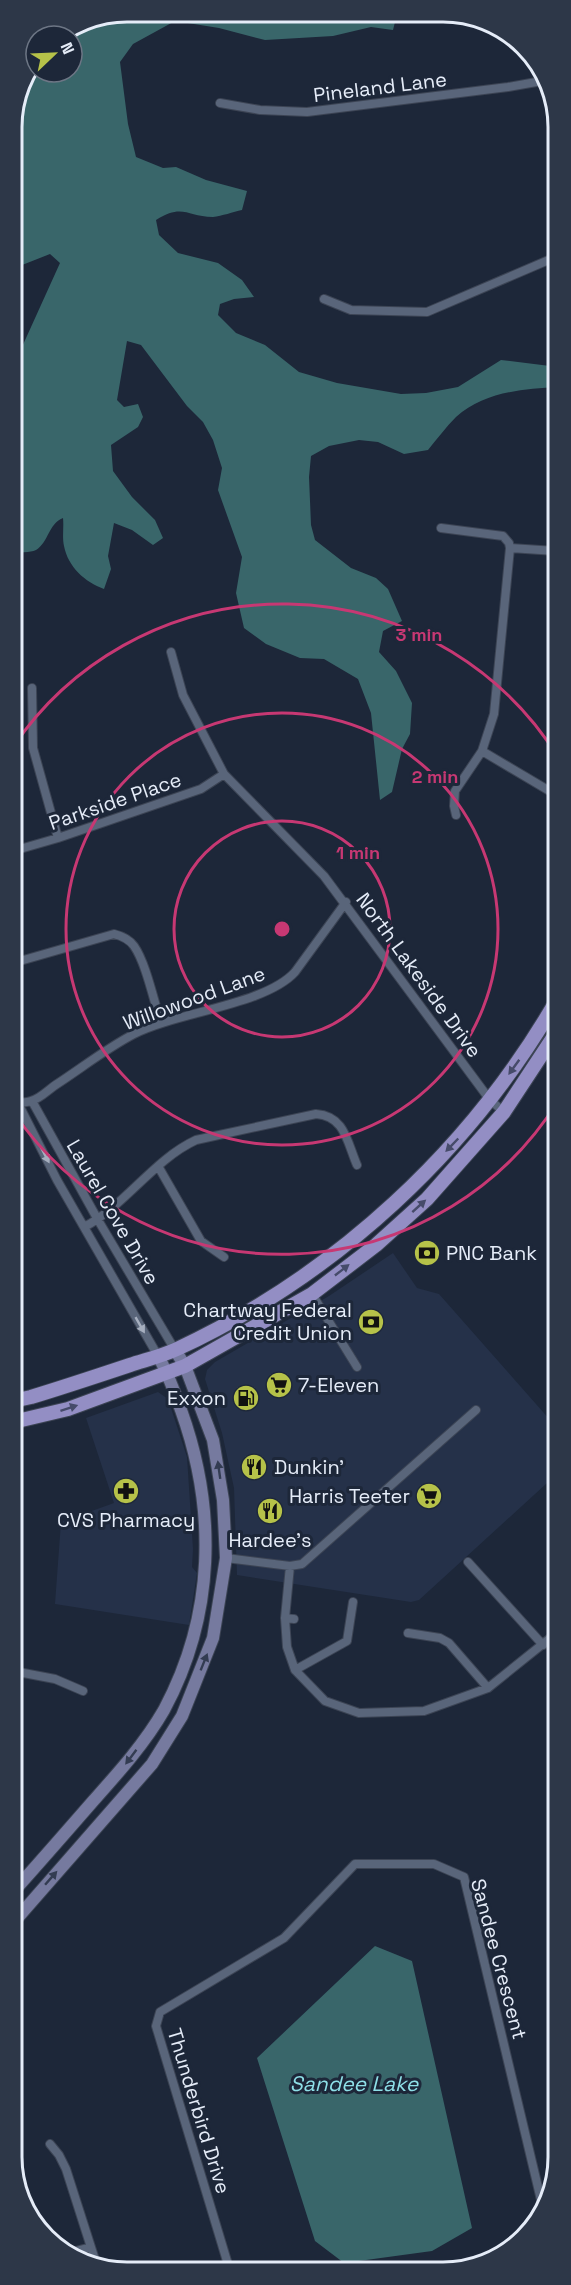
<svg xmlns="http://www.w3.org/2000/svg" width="571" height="2285" viewBox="0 0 571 2285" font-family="'Space Grotesk',sans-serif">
<rect width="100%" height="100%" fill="#1d2739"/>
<path fill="#253149" d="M393 1253 417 1288 439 1294 558 1429V1473L419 1600 411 1602 237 1575 234 1488 222 1433 205 1379 207 1370 215 1362 329 1296Z
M158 1392 168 1399 187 1457 193 1549 192 1567 197 1573 189 1625 55 1604 61 1522 114 1503 86 1418Z"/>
<path fill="#39666a" d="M128 12 397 14 393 30 371 27 333 36 265 40 219 28 175 21 133 44 120 62 128 124 136 157 163 168 176 167 206 180 247 191 242 210C233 212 222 216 213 217 187 217 183 203 156 220L159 235 178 253 218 263 242 280 254 297 234 299 220 304 218 315 236 333 265 345 299 372 337 383 401 394 426 393 458 387 501 360 558 367V387C522 389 484 392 456 417 446 427 437 439 428 450L404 454 378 442 359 440 329 446 311 456 309 477 311 525 315 540 351 568 376 578 388 589 402 621 383 631 379 652 396 671 412 703 410 734 402 749 392 792 380 800 371 713 358 679 324 659 300 658 266 644 244 628 236 593 242 557 218 490 222 468 213 440 203 422 187 406 141 345 127 341 117 400 124 407 138 404 143 417 138 427 111 445 113 471 132 497 155 520 163 538 153 545 132 530 114 523 108 556 111 569 104 589C85 582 68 567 64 546 62 537 64 527 63 518 48 524 49 542 36 550 30 553 19 552 12 553V419L16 412 12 394V369L60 263 50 254 12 269V120L36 68V72H72V36H61L84 21Z
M375 1946 412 1961 472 2228 432 2251 344 2263 315 2241 257 2058Z"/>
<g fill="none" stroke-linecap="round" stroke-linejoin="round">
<g stroke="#3c4454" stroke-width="10">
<path id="street" d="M220 103 260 110 307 112 508 87 542 81
M324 299 351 310 427 312 558 256
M441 528 503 536 509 543 510 548 494 714 482 751 455 791 454 806 456 815
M510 548 556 551
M171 652 183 695 224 774 324 876 490 1100 504 1112
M32 688 33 748 58 838
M482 751 558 796
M13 851 58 838 201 789 224 774
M13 963 114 934C122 936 129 939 134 946 146 963 154 1002 161 1023
M32 1101 98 1220 175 1350
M13 1103C18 1103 25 1103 31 1101 40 1099 49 1089 57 1084 83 1067 107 1048 134 1034 177 1012 265 1005 295 972L346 902
M18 1103 57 1180 158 1356
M158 1166 201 1241 224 1257
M84 1227C126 1205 153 1160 196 1140L316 1114C345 1116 347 1142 357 1165
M312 1294 357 1367
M226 1558 290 1566 302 1564 476 1410
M468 1562 543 1645
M290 1566 285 1618 287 1647 295 1670 325 1701 359 1713 424 1711 488 1688 559 1631
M285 1618 294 1619
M408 1633 440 1638 449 1643 488 1688
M295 1670 347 1641 353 1602
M13 1671 55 1679 83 1691
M50 2144 59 2155 66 2169 97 2266
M72 2252 91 2247
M230 2271 156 2026 160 2012 284 1938 355 1864H434L464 1877 542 2204"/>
</g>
<g stroke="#3c4454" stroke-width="14">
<path id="secondary" d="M13 1892C40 1862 67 1831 94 1800 119 1772 145 1743 164 1710 215 1615 217 1510 181 1410 174 1391 168 1373 158 1356
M13 1923 152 1764 182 1716 213 1638 226 1558 223 1500 213 1440 185 1366 175 1350"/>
</g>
<g stroke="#3c4454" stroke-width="16">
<path id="primary" d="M13 1401 31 1397C64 1387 97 1376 130 1365 145 1360 162 1356 177 1349 336 1275 471 1150 558 998
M13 1422 68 1409 185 1366 312 1294 376 1245 427 1199 504 1112 558 1030"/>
</g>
<use href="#street" stroke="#59657a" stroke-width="8"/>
<use href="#secondary" stroke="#767a9f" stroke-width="12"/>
<use href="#primary" stroke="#938ec4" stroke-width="14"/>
</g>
<defs><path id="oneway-solid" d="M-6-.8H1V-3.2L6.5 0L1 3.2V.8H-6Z" transform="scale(1.5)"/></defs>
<g fill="#464b6a">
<use href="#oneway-solid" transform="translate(514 1067) rotate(126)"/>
<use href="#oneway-solid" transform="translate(452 1145) rotate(134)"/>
<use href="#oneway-solid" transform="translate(419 1206) rotate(-42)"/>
<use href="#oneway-solid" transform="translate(342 1270) rotate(-38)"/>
<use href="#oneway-solid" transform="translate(69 1408) rotate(-18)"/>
</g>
<g fill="#a6afbf">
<use href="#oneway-solid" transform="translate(45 1155) rotate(62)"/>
<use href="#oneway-solid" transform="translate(140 1325) rotate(60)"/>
</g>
<g fill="#333c52">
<use href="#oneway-solid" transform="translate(219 1470) rotate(-98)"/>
<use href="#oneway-solid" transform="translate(204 1662) rotate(-68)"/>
<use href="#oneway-solid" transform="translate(131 1757) rotate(127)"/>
<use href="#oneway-solid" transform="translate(51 1878) rotate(-49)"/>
</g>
<g fill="none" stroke="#c73873" stroke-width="3">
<circle cx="282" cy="929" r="108"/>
<circle cx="282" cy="929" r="216"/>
<path d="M558 1101A325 325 0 0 1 14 1113M13 747A325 325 0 0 1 558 757"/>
</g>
<defs>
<g id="bank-disc" transform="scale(1.35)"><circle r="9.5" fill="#b6c249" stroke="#1d2739"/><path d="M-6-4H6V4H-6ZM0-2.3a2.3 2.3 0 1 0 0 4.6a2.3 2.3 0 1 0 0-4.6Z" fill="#111"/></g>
<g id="supermarket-disc" transform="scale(1.35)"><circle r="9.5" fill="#b6c249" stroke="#1d2739"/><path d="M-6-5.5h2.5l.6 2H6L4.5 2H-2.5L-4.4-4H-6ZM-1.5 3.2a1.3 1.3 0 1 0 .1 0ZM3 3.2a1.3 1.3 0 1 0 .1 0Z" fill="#111"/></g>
<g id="fuel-disc" transform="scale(1.35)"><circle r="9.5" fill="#b6c249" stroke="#1d2739"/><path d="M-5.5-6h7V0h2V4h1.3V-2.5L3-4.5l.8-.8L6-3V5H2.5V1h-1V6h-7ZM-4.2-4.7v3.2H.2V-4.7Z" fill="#111"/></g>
<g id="restaurant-disc" transform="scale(1.35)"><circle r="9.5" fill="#b6c249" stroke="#1d2739"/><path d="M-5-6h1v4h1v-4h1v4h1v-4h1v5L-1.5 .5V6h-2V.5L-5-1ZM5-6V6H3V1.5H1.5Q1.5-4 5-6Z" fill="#111"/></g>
<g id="pharmacy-disc" transform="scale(1.35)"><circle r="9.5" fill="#b6c249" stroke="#1d2739"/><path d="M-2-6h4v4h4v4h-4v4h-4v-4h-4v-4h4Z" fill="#111"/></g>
</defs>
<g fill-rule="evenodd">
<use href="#bank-disc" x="427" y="1253"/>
<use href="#bank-disc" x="371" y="1322"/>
<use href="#supermarket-disc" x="279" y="1385"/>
<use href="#fuel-disc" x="246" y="1398"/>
<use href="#restaurant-disc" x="254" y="1467"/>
<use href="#pharmacy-disc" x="126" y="1491"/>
<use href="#supermarket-disc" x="429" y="1496"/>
<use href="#restaurant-disc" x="270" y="1511"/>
</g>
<g text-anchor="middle" stroke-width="6" stroke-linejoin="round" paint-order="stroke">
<g font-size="20" fill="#e5ecf8" stroke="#1d2739">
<text transform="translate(380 87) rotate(-7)" y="7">Pineland Lane</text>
<text transform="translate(115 801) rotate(-19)" y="7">Parkside Place</text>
<text transform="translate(419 975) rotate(54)" y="7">North Lakeside Drive</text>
<text transform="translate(194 998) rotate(-20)" y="7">Willowood Lane</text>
<text transform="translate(113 1212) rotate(60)" y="7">Laurel Cove Drive</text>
<text transform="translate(499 1959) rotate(75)" y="7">Sandee Crescent</text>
<text transform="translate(199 2111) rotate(73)" y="7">Thunderbird Drive</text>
</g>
<g font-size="20" fill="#e5ecf8" stroke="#1d2739" text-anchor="start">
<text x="446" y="1260">PNC Bank</text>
<text x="352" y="1317" text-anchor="end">Chartway Federal<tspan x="352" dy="23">Credit Union</tspan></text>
<text x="298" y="1392">7-Eleven</text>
<text x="226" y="1405" text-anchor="end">Exxon</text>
<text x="274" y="1474">Dunkin'</text>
<text x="410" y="1503" text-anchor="end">Harris Teeter</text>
<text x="126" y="1527" text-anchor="middle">CVS Pharmacy</text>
<text x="270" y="1547" text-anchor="middle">Hardee's</text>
</g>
<g font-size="21" font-style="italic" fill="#8edfe7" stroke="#1d2739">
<text x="354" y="2091">Sandee Lake</text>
</g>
</g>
<path d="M0 0H571V2285H0ZM127 22H443A105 105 0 0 1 548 127V2157A105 105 0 0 1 443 2262H127A105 105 0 0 1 22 2157V127A105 105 0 0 1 127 22Z" fill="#2d3748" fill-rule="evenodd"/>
<path fill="none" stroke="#e5ecf8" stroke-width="3" d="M127 22H443A105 105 0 0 1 548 127V2157A105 105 0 0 1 443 2262H127A105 105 0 0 1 22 2157V127A105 105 0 0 1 127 22Z"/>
<circle cx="282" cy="929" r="9" fill="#c73873" stroke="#1d2739" stroke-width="3"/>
<g font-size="18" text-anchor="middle" font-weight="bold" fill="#c73873" stroke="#1d2739" stroke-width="6" stroke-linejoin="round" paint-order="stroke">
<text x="419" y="641">3 min</text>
<text x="435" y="783">2 min</text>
<text x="358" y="859">1 min</text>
</g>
<g transform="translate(54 54) rotate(67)"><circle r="28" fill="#1d2739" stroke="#6d7685" stroke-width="1.5"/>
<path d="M0-4.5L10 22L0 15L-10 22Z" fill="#b6c249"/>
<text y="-9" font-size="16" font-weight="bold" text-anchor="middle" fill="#e5ecf8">N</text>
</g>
</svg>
